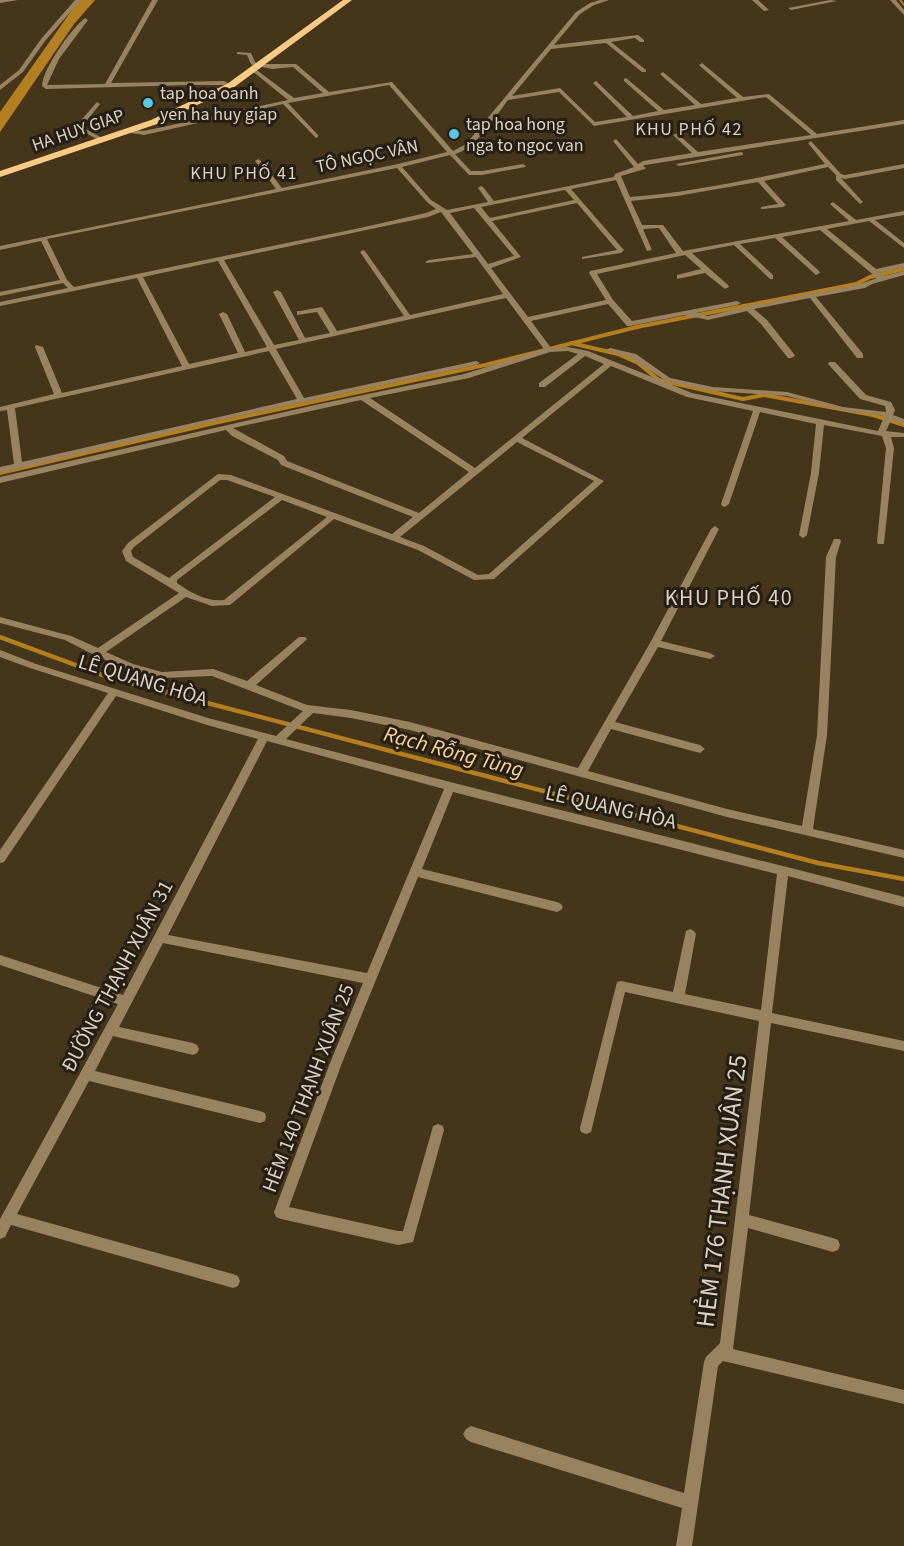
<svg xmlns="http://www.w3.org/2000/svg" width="904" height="1546" viewBox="0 0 904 1546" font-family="'Source Sans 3',sans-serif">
<rect width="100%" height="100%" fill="#45351b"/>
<path fill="#b47f21" d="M79 0H95L74 24 0 132V112Z"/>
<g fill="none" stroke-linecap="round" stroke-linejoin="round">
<path stroke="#b47f21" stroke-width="2" d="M900 0 904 5"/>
<path stroke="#b47f21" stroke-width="4" d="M571 343 618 354 638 363 659 380 743 399 764 395 873 415 904 425
M0 473 214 423 485 365 637 327 856 284 870 277 904 269"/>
<path stroke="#b47f21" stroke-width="4.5" d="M0 637 108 677 818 863 904 879"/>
<path fill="#998260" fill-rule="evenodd" d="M0 0H18L0 3Z
M75 0H81L45 41 23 72 0 90V85L19 70 41 39Z
M152 0H158L111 83 224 81 232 85V87L223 85H187L46 89 42 86C43 68 71 29 85 18L88 20 59 59 47 85 105 84Z
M600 0H609L594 5 580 14 554 45 638 35 644 40V42H640L635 38 611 42 646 70V72H642L606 43 551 49 512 96 560 88 595 122 627 117 593 83 596 81 633 116 658 111 624 81V79L626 78 664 110 695 105 661 75 660 74 663 72 701 104 737 98 700 66 699 65 702 63 743 97 769 94 817 134 904 120V124L645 165 643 166 646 168 645 169 621 176 630 197C696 192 760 177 825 164L808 143 811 141 841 174 845 175 904 164V168L845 179 841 178 862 201 863 202 860 204 836 180V175L828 167 764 181 785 204 786 205 783 207 761 209V207L778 204 758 182 677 196 631 201 642 225H663L683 251 849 221 831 205 830 204 833 202 856 220 904 211V215L875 220 904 243V248L869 221 827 229 876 269 904 263V267L880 273 884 276 904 271V275L872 284 865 288 816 297 863 354V358H857L810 298 754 309 767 320 794 354 795 356 791 358H788L761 324 747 311 708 320 685 315 630 326H627L608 304 531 321 551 348 568 347 588 351 692 393 878 431 884 417 880 415 843 411 787 396 713 391 668 382 630 358 606 350 610 348 636 354 670 378 713 387 787 392 843 407 886 412 885 406 860 399 828 364 829 362H835L866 395 891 402 895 410 893 415 904 419V424L891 420 886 431 904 433V437H891L894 448 884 544H878L877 542 886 448 882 436 824 425 819 473 807 535 803 538 799 535 811 473 816 424 760 412 729 504 725 507 722 506 721 504 753 411 687 397 611 366 522 438 604 481 494 579 474 580 418 550 334 519 230 605 212 606 186 597 106 652 133 664 162 672 213 669 247 681 299 637H305L307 639 305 641 256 685 307 705 351 710 410 722 578 768 650 643 711 529 715 526 719 529 661 641 710 653 715 656 710 659 658 647 615 722 700 745 705 749 700 753 611 729 588 771 727 809 802 826 817 735 826 557 834 539H840L841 541 836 557 827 735 813 829 904 850V858L727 817 410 730 351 718 313 713 286 739C491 794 698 844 904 897V907L788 876 772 1013 904 1041V1051L771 1023 749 1215 833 1238 838 1240 840 1245 838 1250 833 1252 748 1228 733 1349 904 1390V1404L723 1361 718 1366 692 1546H676L682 1508 471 1442 466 1439 463 1434 466 1429 471 1426 684 1493 704 1362 706 1357 720 1343 759 1021 625 992 592 1128 591 1132 586 1134 581 1132 580 1128 617 982 621 981 673 992 686 931 690 929 694 931 696 934 685 994 761 1010 777 874 453 792 422 869 557 902 561 904 563 907 561 910 557 912 418 877 342 1063 289 1207 398 1231H403L432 1130 433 1126 438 1124 443 1126 444 1130 413 1242 398 1245 281 1219 276 1217 274 1212 330 1063 363 983 163 943 119 1027 193 1043 197 1045 199 1049 197 1053 193 1055 113 1036 95 1071 260 1111 265 1113 266 1117 265 1121 260 1123 89 1081 17 1214 233 1274 238 1276 240 1281 238 1286 233 1288 11 1225 5 1237 0 1239V1219L118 1004 0 965V955L123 995 258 739 207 725 116 696 4 862 0 863V850L108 693 30 668 0 657V650L36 664 208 718 276 736 303 711 212 676 162 678 130 670 94 655 65 640 0 623V617L71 636 98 648 179 593 126 561 122 551 128 543 218 474 231 475 392 534 413 517 281 465 278 460 232 436 226 430 0 483V477L315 405 464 374 544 349 506 298 276 349 304 398 476 361 480 363 476 365 215 421 0 473V467L14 464 7 410 0 411V407L54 394 35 347 36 345 43 347 62 393 182 366 137 278 0 306V302L68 288 63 283 0 296V292L60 280 41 241 0 250V246L276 189 255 161 258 159 260 160 282 188 398 164 447 152 389 85 288 103 318 135V137L316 138 283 104 144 135 124 132 123 131 126 129 144 131 288 100 252 71 251 70 254 68 294 98 323 93 293 67 272 69 262 67 259 69 251 64 247 55 237 54V52L251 53 255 62 259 64H296L329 92 392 82 453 151 466 144 576 12 590 3ZM559 92 594 126 766 97 811 135 698 152 680 136 686 133 683 131 673 135 692 153 643 161 638 164 616 139 613 141 634 167 615 174 614 177 494 201 483 187 481 186 478 188 488 202 447 210 431 200 402 167 450 155 469 175H482L525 167 526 166 523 164 482 171H471L455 154C475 149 496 116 508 100ZM397 168 427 202 436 209 426 213 360 228 74 287 67 280 47 239ZM616 180 647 251 652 250 643 229 659 228 676 253 590 271 589 273 606 300 528 317 491 268 521 257 492 221 577 203 617 250 582 257V259L621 253 624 250 623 249 571 189ZM565 190 574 200 490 218 481 207ZM474 208 514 256 488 264 450 213ZM441 212 473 254 429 260 425 262 427 263 476 257 503 294 410 315 365 251 363 250 360 252 404 316 337 331 322 307 300 311H297V315L317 312 330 333 305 338 281 292 277 290 273 292 299 340 274 345 224 260 428 217ZM820 230 877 278 860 284 748 306 708 316 696 313 737 305 741 303 737 301 632 321 613 300 597 274 685 255 701 269 677 275V279L705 273 725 289 729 287 728 285 692 253 734 245 770 279H773V275L740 244 775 238 816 275 820 273 819 271 782 237ZM218 261 267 347 245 352 227 314 223 312 219 314 238 353 189 364 143 277ZM269 351 297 399 22 462 15 408ZM568 351 578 354 539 383V387H545L585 356 604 364 475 468 370 398 469 378 550 352ZM361 400 469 472 419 513 287 461 284 456 233 428ZM517 442 594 481 489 574 478 575 424 546 400 537ZM220 480H227L275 497 169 578 133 557 131 551 134 547ZM282 500 327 517 224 600C207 602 191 593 177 583V580ZM267 741 444 789 367 973 168 935Z
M752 0H758L769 10 764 11Z
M830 0 837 1 791 10 788 8Z
M890 0H896L904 10V15Z
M97 102 100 104 82 127 104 139V141L102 142 75 127Z
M741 152 743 153V155L679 166 676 164Z"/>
<path fill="#fbca84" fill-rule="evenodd" d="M343 0H352L233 88 157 124 0 177V171L151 120 227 84Z"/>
</g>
<g fill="#59c8e4" stroke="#251e13" stroke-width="2">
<circle cx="148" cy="103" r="6"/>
<circle cx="454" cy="134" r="6"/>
</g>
<g text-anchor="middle" stroke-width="6" stroke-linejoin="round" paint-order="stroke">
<g font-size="18" fill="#dcd1c3" stroke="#251e13" text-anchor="start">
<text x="160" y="99">tap hoa oanh<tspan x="160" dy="21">yen ha huy giap</tspan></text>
<text x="466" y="130">tap hoa hong<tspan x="466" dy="21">nga to ngoc van</tspan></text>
</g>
<g font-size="18" letter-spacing="1.5" fill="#dcd1c3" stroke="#251e13">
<text x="689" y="135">KHU PHỐ 42</text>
<text x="244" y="179">KHU PHỐ 41</text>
</g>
<g font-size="18" fill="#dcd1c3" stroke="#251e13">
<text transform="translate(78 130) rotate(-19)" y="6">HA HUY GIAP</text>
<text transform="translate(367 156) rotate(-12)" y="6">TÔ NGỌC VÂN</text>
</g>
<g font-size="21" fill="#dcd1c3" stroke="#251e13">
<text transform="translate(143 680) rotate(17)" y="7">LÊ QUANG HÒA</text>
<text transform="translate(611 807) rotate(13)" y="7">LÊ QUANG HÒA</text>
<text transform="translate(117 976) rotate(-62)" y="7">ĐƯỜNG THẠNH XUÂN 31</text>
<text transform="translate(308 1088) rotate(-69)" y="7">HẺM 140 THẠNH XUÂN 25</text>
</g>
<g font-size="22" letter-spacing="1.5" fill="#dcd1c3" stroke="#251e13">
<text x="729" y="605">KHU PHỐ 40</text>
</g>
<g font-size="22" font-style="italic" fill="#fcd294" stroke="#251e13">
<text transform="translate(454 751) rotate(15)" y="8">Rạch Rỗng Tùng</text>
</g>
<g font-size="26" fill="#dcd1c3" stroke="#251e13">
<text transform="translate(721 1191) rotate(-83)" y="9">HẺM 176 THẠNH XUÂN 25</text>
</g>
</g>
</svg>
